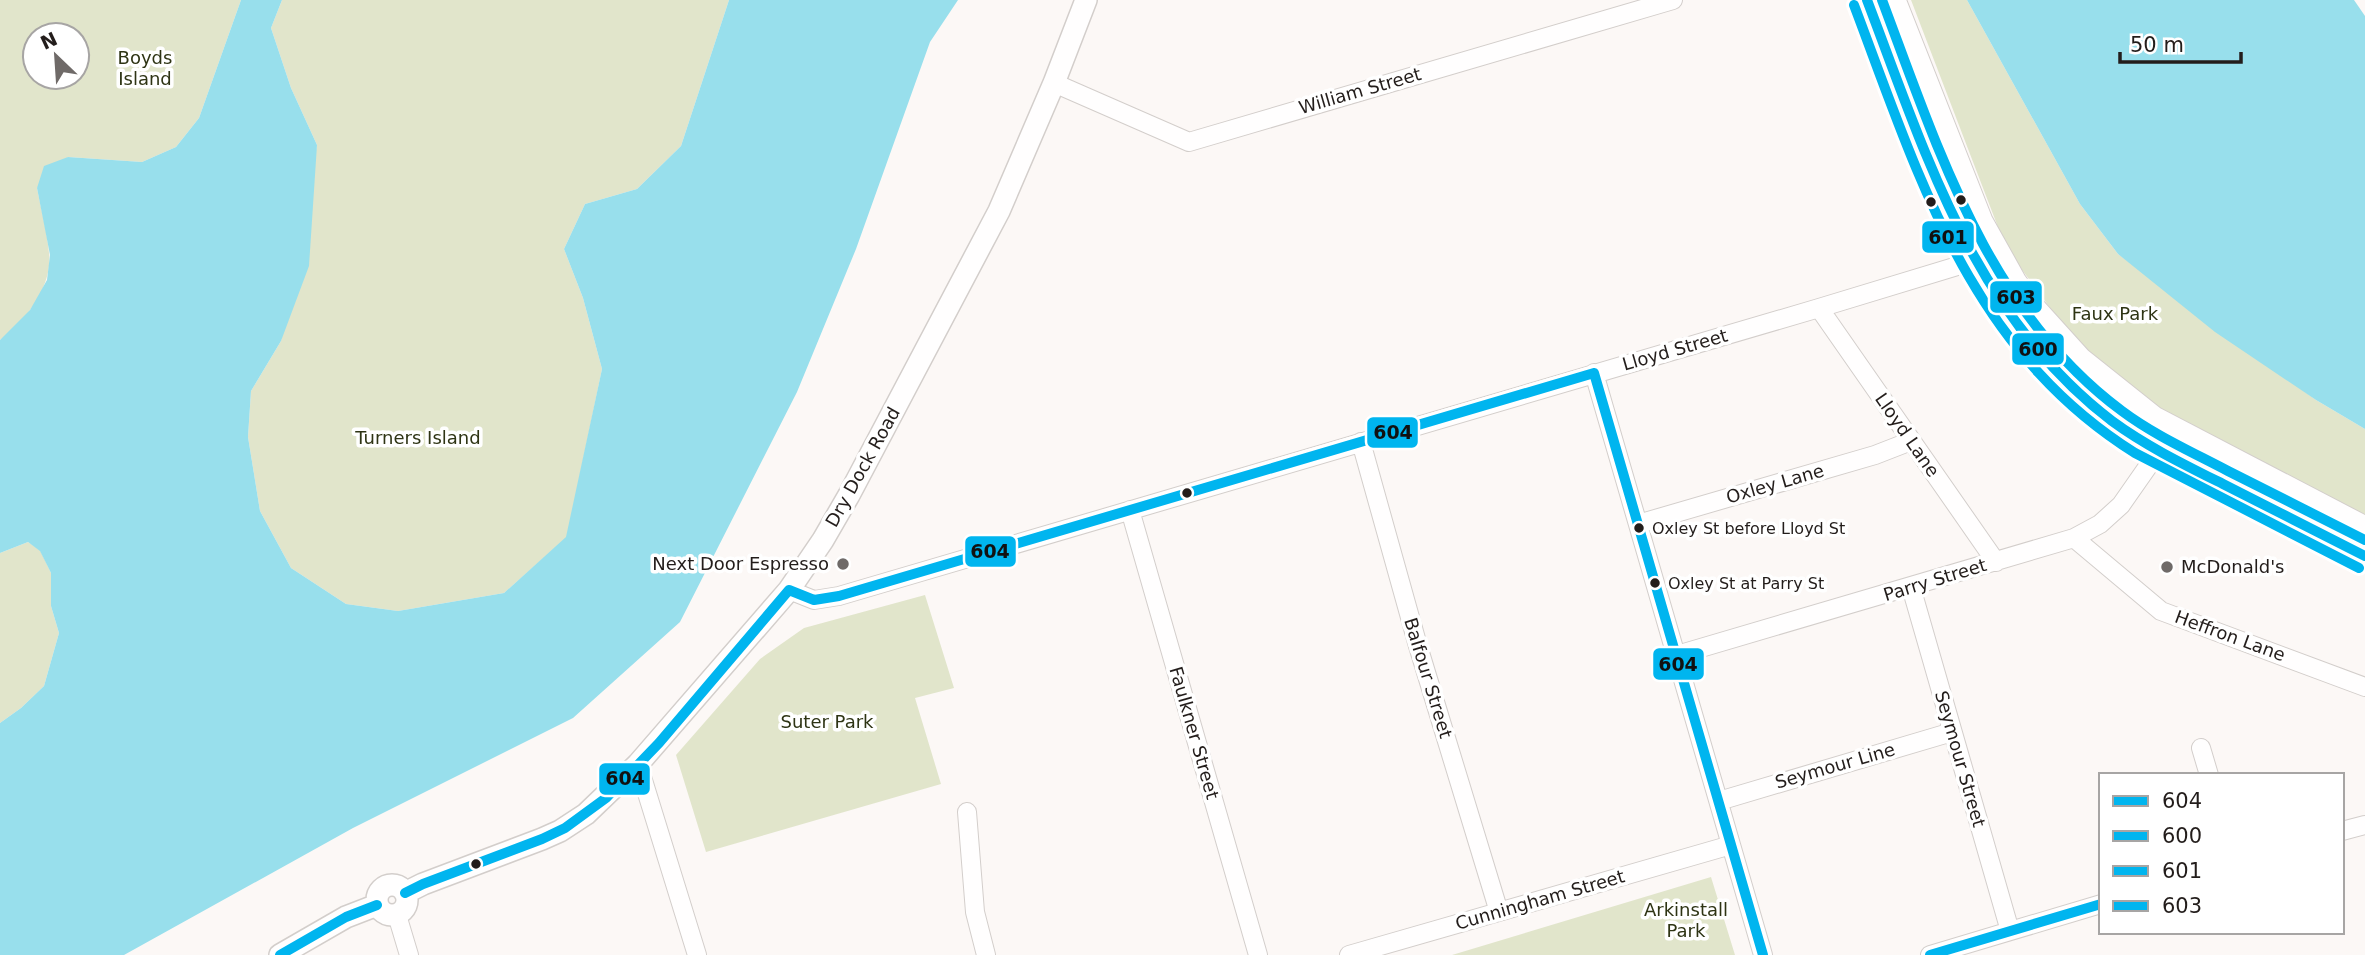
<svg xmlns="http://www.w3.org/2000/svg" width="2365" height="955" viewBox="0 0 2365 955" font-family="'DejaVu Sans',sans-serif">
<rect width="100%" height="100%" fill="#fcf8f6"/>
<path fill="#e1e5cb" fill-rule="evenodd" d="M0 0H241L199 118 176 147 142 162 68 157 37 188C41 209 47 231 49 253 53 285 26 322 0 340ZM35 35H77V77H35Z
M282 0H729L681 146 637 189 585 204 564 249 583 298 602 369 567 537 504 593 398 611 346 604 291 568 260 511 248 437 251 391 281 341 317 145 291 88 271 28Z
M1911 0H1967L2080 204 2118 254 2316 400 2365 429V517L2164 412 2079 347 2006 248Z
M28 542 40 550 51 573V606L59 633 44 686 21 708 0 723V553Z
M925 595 954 688 915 698 941 784 706 852 676 755 760 659 804 628Z
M1711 877 1735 955H1452Z"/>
<path fill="#98dfec" d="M241 0H282L271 28 291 88 317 145 309 266 281 341 251 391 248 437 260 511 291 568 346 604 398 611 504 593 566 537 602 369 583 298 564 249 585 204 637 189 681 146 729 0H958L930 42 856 249 797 392 680 622 573 718 353 828 124 955H0V723L21 708 44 686 59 633 51 606V573L40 551 28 542 0 553V340L30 310 47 280 50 255 37 188 44 166 68 157 142 162 176 147 199 118Z
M1967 0H2354L2365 16V429L2316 400 2215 332 2118 254 2080 204Z"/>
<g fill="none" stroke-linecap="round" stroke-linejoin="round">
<g stroke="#d3cecb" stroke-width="20">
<path id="minor" d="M1054 83 1189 142 1673 0
M1819 308 1996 562
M1594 373 1763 955
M1361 442 1418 646 1499 912
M1130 510 1258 955
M1638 524 1875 455 1911 441
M2074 538 2161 611 2365 687
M1911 587 2010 931
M789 590 814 600 839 596 1819 308 1974 261 1996 251
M1677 655 2074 538 2100 524 2121 505 2158 452
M2201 748 2209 775
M638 764 697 955
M1719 801 1952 732
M967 812 975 912 986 955
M2342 831 2365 825
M397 915 409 955
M1349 955 1731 845
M1930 955 2101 904"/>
</g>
<g stroke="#d3cecb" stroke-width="24">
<path id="tertiary" d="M377 900a15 15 0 1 1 30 0a15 15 0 1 1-30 0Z
M405 893 423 884 542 839 560 831 586 814 638 764 789 590 823 540 849 495 999 211 1054 83 1086 0
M280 955 346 917 377 905"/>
</g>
<g stroke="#d3cecb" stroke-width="25">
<path id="secondary" d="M1867 0C1926 151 1973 323 2112 421 2151 449 2194 469 2237 491 2279 512 2322 534 2365 556
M1894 0 1981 221 2015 282 2033 307 2080 359 2154 418 2365 528"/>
</g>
<use href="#minor" stroke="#fffefe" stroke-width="18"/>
<use href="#tertiary" stroke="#fffefe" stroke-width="21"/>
<use href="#secondary" stroke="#fffefe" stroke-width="23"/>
<g stroke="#fff" stroke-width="16">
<path id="bus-1" d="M1594 373 1763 955
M789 590 814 600 839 596 1594 373
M405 893 423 884 542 839 565 828 606 798 659 743 789 590
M280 955 346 917 377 905
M1930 955 2101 904"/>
</g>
<g stroke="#fff" stroke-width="16">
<path id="bus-2" d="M1867 0C1926 155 1974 316 2112 421 2146 446 2185 465 2223 484 2270 508 2318 532 2365 556"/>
</g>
<g stroke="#fff" stroke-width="16">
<path id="bus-3" d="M1854 5C1919 177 1969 349 2135 453L2359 568"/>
</g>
<g stroke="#fff" stroke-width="16">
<path id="bus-4" d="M1882 0C1938 149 1988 312 2122 411 2154 435 2192 452 2228 471 2274 494 2319 517 2365 540"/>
</g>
<use href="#bus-1" stroke="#00b5ef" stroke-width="10"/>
<use href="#bus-2" stroke="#00b5ef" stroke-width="10"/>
<use href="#bus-3" stroke="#00b5ef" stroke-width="10"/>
<use href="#bus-4" stroke="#00b5ef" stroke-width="10"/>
</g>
<g fill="#231d1b" stroke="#fff" stroke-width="2.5">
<circle cx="1961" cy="200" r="6"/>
<circle cx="1931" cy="202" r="6"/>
<circle cx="1187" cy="493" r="6"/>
<circle cx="1639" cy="528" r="6"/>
<circle cx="1655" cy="583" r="6"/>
<circle cx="476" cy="864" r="6"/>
</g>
<g fill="#6f6a68" stroke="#fff" stroke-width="2.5">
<circle cx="843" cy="564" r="7"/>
<circle cx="2167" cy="567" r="7"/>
</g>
<g text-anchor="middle" stroke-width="7" stroke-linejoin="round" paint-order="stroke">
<g font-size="16" fill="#231d1b" stroke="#fff" text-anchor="start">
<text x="1652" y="534">Oxley St before Lloyd St</text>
<text x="1668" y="589">Oxley St at Parry St</text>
</g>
<g font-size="18" fill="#2e3414" stroke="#fff">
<text x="145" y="64">Boyds<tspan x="145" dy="21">Island</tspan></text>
<text x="2115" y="320">Faux Park</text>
<text x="418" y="444">Turners Island</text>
<text x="827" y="728">Suter Park</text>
<text x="1686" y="916">Arkinstall<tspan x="1686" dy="21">Park</tspan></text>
</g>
<g font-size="18" fill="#231d1b" stroke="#fff">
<text transform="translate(1360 91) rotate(-16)" y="6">William Street</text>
<text transform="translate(1675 350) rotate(-16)" y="6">Lloyd Street</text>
<text transform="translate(1907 435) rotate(55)" y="6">Lloyd Lane</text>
<text transform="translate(863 467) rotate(-61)" y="6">Dry Dock Road</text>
<text transform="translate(1775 484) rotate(-16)" y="6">Oxley Lane</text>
<text transform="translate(1935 580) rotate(-17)" y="6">Parry Street</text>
<text transform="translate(2230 636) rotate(20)" y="6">Heffron Lane</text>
<text transform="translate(1428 678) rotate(73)" y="6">Balfour Street</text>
<text transform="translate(1194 733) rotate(74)" y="6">Faulkner Street</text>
<text transform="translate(1960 759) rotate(74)" y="6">Seymour Street</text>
<text transform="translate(1835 766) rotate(-16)" y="6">Seymour Line</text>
<text transform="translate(1540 900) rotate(-16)" y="6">Cunningham Street</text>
</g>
<g font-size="18" fill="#231d1b" stroke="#fff" text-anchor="end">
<text x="829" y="570">Next Door Espresso</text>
<text x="2181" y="573" text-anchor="start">McDonald's</text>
</g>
</g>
<g stroke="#fff" stroke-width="2.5">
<rect x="1921" y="220" width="54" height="34" rx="7" fill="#00b5ef"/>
<rect x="1989" y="280" width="54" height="34" rx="7" fill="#00b5ef"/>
<rect x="2011" y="332" width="54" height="34" rx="7" fill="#00b5ef"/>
<rect x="1366" y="416" width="53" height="33" rx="7" fill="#00b5ef"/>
<rect x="964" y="535" width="53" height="33" rx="7" fill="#00b5ef"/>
<rect x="1652" y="647" width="53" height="34" rx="7" fill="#00b5ef"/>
<rect x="598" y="762" width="53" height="34" rx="7" fill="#00b5ef"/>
</g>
<g font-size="19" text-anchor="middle" font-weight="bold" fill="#111">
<text x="1948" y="244">601</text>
<text x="2016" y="304">603</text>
<text x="2038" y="356">600</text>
<text x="1393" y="439">604</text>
<text x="990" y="558">604</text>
<text x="1678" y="671">604</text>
<text x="625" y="785">604</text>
</g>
<rect x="2099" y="773" width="245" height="161" fill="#ffffff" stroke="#a7a5a4" stroke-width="2"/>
<rect x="2113" y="796" width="35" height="10" fill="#00b5ef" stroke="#a7a5a4" stroke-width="2"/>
<text x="2162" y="808" font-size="21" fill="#231d1b">604</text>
<rect x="2113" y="831" width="35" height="10" fill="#00b5ef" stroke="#a7a5a4" stroke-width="2"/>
<text x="2162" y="843" font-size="21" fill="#231d1b">600</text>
<rect x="2113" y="866" width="35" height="10" fill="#00b5ef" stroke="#a7a5a4" stroke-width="2"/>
<text x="2162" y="878" font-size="21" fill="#231d1b">601</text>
<rect x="2113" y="901" width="35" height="10" fill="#00b5ef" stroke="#a7a5a4" stroke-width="2"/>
<text x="2162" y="913" font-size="21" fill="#231d1b">603</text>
<g transform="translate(56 56) rotate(335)"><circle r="33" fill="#ffffff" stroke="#a7a5a4" stroke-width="2"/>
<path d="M0-5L12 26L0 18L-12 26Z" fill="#6f6a68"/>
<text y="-10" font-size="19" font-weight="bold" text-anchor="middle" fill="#231d1b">N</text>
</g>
<path d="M2120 52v10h121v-10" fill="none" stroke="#231d1b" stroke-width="3.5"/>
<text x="2130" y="52" font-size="21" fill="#231d1b" stroke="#ffffff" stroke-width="5" paint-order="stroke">50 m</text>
</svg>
